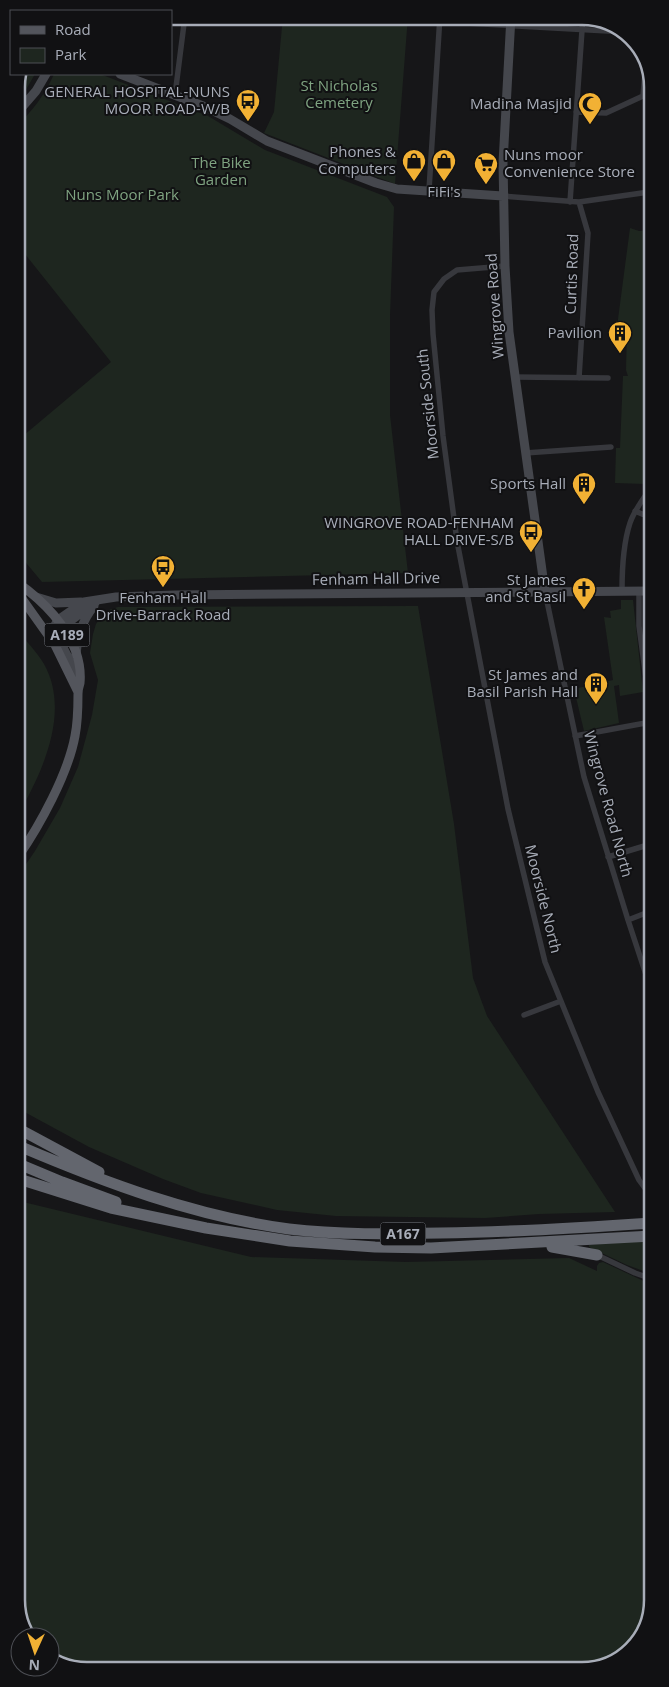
<svg xmlns="http://www.w3.org/2000/svg" width="669" height="1687" viewBox="0 0 669 1687" font-family="'Open Sans',sans-serif">
<rect width="100%" height="100%" fill="#161618"/>
<path fill="#1e261f" d="M283 16H408L395 184 264 133 274 112Z
M20 74H35L27 88 16 101V83Z
M54 74H100L208 116 265 150 387 197 394 207 390 316V415L408 573 42 582 17 552V441L111 362 17 244 16 126C32 112 46 93 54 74Z
M630 228 639 231 649 230 650 449 649 450 647 482 645 484 615 483 616 448H620L623 376H628L626 370 627 329 617 327Z
M621 600H633L643 692 620 696 619 685 614 686 619 723 584 731 574 689 613 680 604 617 611 618 610 611 621 609Z
M418 606 454 824 473 978 487 1016 615 1212 539 1214 485 1218 336 1216 277 1210 201 1193 163 1179 89 1147 19 1109 18 876 35 851 60 808 78 767 92 715 98 680 90 653 93 634 96 624 106 611 118 607Z
M18 631C26 641 37 652 44 664 71 712 42 773 18 815Z
M19 1201 251 1257 406 1262 569 1258 597 1271V1266L599 1263 603 1262 652 1285 653 1600 638 1643 605 1667 82 1671 50 1658V1637H30L20 1623Z
M652 1240V1274L627 1265 589 1247V1245Z"/>
<g fill="none" stroke-linecap="round" stroke-linejoin="round">
<path stroke="#37383d" stroke-width="5.5" d="M411 20 626 32
M175 95 185 16
M643 96 646 60
M576 112 606 113 643 96 649 97
M429 190 440 16
M503 196 579 202 649 192
M570 202 583 16
M579 202 588 233 579 378
M505 266 457 270 444 279 434 292 432 310 433 334 443 436 457 541 508 809 545 962 598 1092 639 1180 647 1191 652 1192
M515 377 608 378
M525 453 611 447
M635 511 642 514 650 516
M622 591C622 570 623 544 630 523 634 511 642 500 650 489
M639 591V626L651 716
M545 592 584 777 628 920 651 990
M575 736 651 722
M608 857 651 844
M628 920 651 911
M524 1015 561 1001
M597 1255 635 1273 652 1279"/>
<path stroke="#45474d" stroke-width="9" d="M511 16 503 163 505 266 509 332 545 592
M120 74 203 106 230 119 267 141 376 183 397 189 503 196
M16 114 36 91 46 74
M36 597 56 603 81 602
M56 628C71 624 82 610 95 603
M76 654C78 635 82 621 94 606
M76 686 72 665 55 632V625L58 620 84 602 116 597 175 595 650 591"/>
<path stroke="#53555c" stroke-width="9" d="M18 583C42 600 65 623 76 652 79 661 81 673 80 683 79 686 78 690 78 694 78 708 78 721 75 736 68 774 40 825 18 857
M18 593 55 645 78 692"/>
<path stroke="#63666e" stroke-width="11" d="M19 1129 99 1172
M19 1146C106 1183 194 1216 289 1229 339 1235 390 1234 440 1233 511 1232 581 1228 652 1223
M19 1164 62 1182 116 1202
M19 1179 111 1208 206 1228 290 1241 375 1247 431 1248 652 1236
M552 1247 597 1255"/>
</g>
<defs>
<g id="bus-pin" transform="scale(1.25)"><path d="M0 17L-7.5 6A9.5 9.5 0 1 1 7.5 6Z" fill="#f2b134" stroke="#111113"/><path d="M-5-6H5V4H4V6H2V4H-2V6H-4V4H-5ZM-3.5-4V0h7V-4ZM-3.5 1.2v1.5H-2V1.2ZM2 1.2v1.5H3.5V1.2Z" fill="#111"/></g>
<g id="mosque-pin" transform="scale(1.25)"><path d="M0 17L-7.5 6A9.5 9.5 0 1 1 7.5 6Z" fill="#f2b134" stroke="#111113"/><path d="M3.5-4.9A6 6 0 1 0 3.5 4.9A5 5 0 1 1 3.5-4.9Z" fill="#111"/></g>
<g id="shop-pin" transform="scale(1.25)"><path d="M0 17L-7.5 6A9.5 9.5 0 1 1 7.5 6Z" fill="#f2b134" stroke="#111113"/><path d="M-5-2.5h2.3a2.7 3.5 0 0 1 5.4 0H5L5.5 6h-11ZM-1.5-2.5h3a1.5 2.3 0 0 0-3 0Z" fill="#111"/></g>
<g id="supermarket-pin" transform="scale(1.25)"><path d="M0 17L-7.5 6A9.5 9.5 0 1 1 7.5 6Z" fill="#f2b134" stroke="#111113"/><path d="M-6-5.5h2.5l.6 2H6L4.5 2H-2.5L-4.4-4H-6ZM-1.5 3.2a1.3 1.3 0 1 0 .1 0ZM3 3.2a1.3 1.3 0 1 0 .1 0Z" fill="#111"/></g>
<g id="building-pin" transform="scale(1.25)"><path d="M0 17L-7.5 6A9.5 9.5 0 1 1 7.5 6Z" fill="#f2b134" stroke="#111113"/><path d="M-4-6H4V6H1V3H-1V6H-4ZM-2.5-4.3h1.7v1.8h-1.7ZM.8-4.3h1.7v1.8H.8ZM-2.5-1h1.7V.8h-1.7ZM.8-1h1.7V.8H.8Z" fill="#111"/></g>
<g id="church-pin" transform="scale(1.25)"><path d="M0 17L-7.5 6A9.5 9.5 0 1 1 7.5 6Z" fill="#f2b134" stroke="#111113"/><path d="M-1.2-6h2.4v3.5h3.3v2.4h-3.3V6h-2.4V-.1h-3.3v-2.4h3.3Z" fill="#111"/></g>
</defs>
<g fill-rule="evenodd">
<use href="#bus-pin" x="248" y="101"/>
<use href="#mosque-pin" x="590" y="104"/>
<use href="#shop-pin" x="414" y="161"/>
<use href="#shop-pin" x="444" y="161"/>
<use href="#supermarket-pin" x="486" y="164"/>
<use href="#building-pin" x="620" y="333"/>
<use href="#building-pin" x="584" y="484"/>
<use href="#bus-pin" x="531" y="532"/>
<use href="#bus-pin" x="163" y="567"/>
<use href="#church-pin" x="584" y="589"/>
<use href="#building-pin" x="596" y="684"/>
</g>
<g text-anchor="middle" stroke-width="4" stroke-linejoin="round" paint-order="stroke">
<g fill="#111113" stroke="#7b7e86" stroke-width="1">
<rect x="44.5" y="623.5" width="45" height="23" rx="4"/>
<rect x="380.5" y="1222.5" width="45" height="23" rx="4"/>
</g>
<g font-size="14" font-weight="bold" fill="#a8adb8">
<text x="67" y="640">A189</text>
<text x="403" y="1239">A167</text>
</g>
<g font-size="15" fill="#7fa381" stroke="#111113">
<text x="339" y="91">St Nicholas<tspan x="339" dy="17">Cemetery</tspan></text>
<text x="221" y="168">The Bike<tspan x="221" dy="17">Garden</tspan></text>
<text x="122" y="200">Nuns Moor Park</text>
</g>
<g font-size="15" fill="#a8adb8" stroke="#111113" text-anchor="end">
<text x="230" y="97">GENERAL HOSPITAL-NUNS<tspan x="230" dy="17">MOOR ROAD-W/B</tspan></text>
<text x="572" y="109">Madina Masjid</text>
<text x="396" y="157">Phones &amp;<tspan x="396" dy="17">Computers</tspan></text>
<text x="504" y="160" text-anchor="start">Nuns moor<tspan x="504" dy="17">Convenience Store</tspan></text>
<text x="444" y="197" text-anchor="middle">FiFi's</text>
<text x="602" y="338">Pavilion</text>
<text x="566" y="489">Sports Hall</text>
<text x="514" y="528">WINGROVE ROAD-FENHAM<tspan x="514" dy="17">HALL DRIVE-S/B</tspan></text>
<text x="566" y="585">St James<tspan x="566" dy="17">and St Basil</tspan></text>
<text x="163" y="603" text-anchor="middle">Fenham Hall<tspan x="163" dy="17">Drive-Barrack Road</tspan></text>
<text x="578" y="680">St James and<tspan x="578" dy="17">Basil Parish Hall</tspan></text>
</g>
<g font-size="15" fill="#a8adb8" stroke="#111113">
<text transform="translate(572 274) rotate(-88)" y="5">Curtis Road</text>
<text transform="translate(495 306) rotate(-94)" y="5">Wingrove Road</text>
<text transform="translate(428 404) rotate(-96)" y="5">Moorside South</text>
<text transform="translate(376 579) rotate(-1)" y="5">Fenham Hall Drive</text>
<text transform="translate(608 804) rotate(75)" y="5">Wingrove Road North</text>
<text transform="translate(543 899) rotate(76)" y="5">Moorside North</text>
</g>
</g>
<path d="M0 0H669V1687H0ZM87 25H582A62 62 0 0 1 644 87V1600A62 62 0 0 1 582 1662H87A62 62 0 0 1 25 1600V87A62 62 0 0 1 87 25Z" fill="#111113" fill-rule="evenodd"/>
<path fill="none" stroke="#a8adb8" stroke-width="2.5" d="M87 25H582A62 62 0 0 1 644 87V1600A62 62 0 0 1 582 1662H87A62 62 0 0 1 25 1600V87A62 62 0 0 1 87 25Z"/>
<rect x="10" y="10" width="162" height="65" fill="#111113" stroke="#4d4f55"/>
<rect x="20" y="26" width="25" height="8" fill="#53555c" stroke="#4d4f55"/>
<text x="55" y="35" font-size="15" fill="#a8adb8">Road</text>
<rect x="20" y="48" width="25" height="15" fill="#1e261f" stroke="#4d4f55"/>
<text x="55" y="60" font-size="15" fill="#a8adb8">Park</text>
<g transform="translate(35 1652) rotate(183)"><circle r="24" fill="#111113" stroke="#4d4f55"/>
<path d="M0-4L9 19L0 12L-9 19Z" fill="#f2b134"/>
<text y="-8" font-size="14" font-weight="bold" text-anchor="middle" fill="#a8adb8">N</text>
</g>
</svg>
